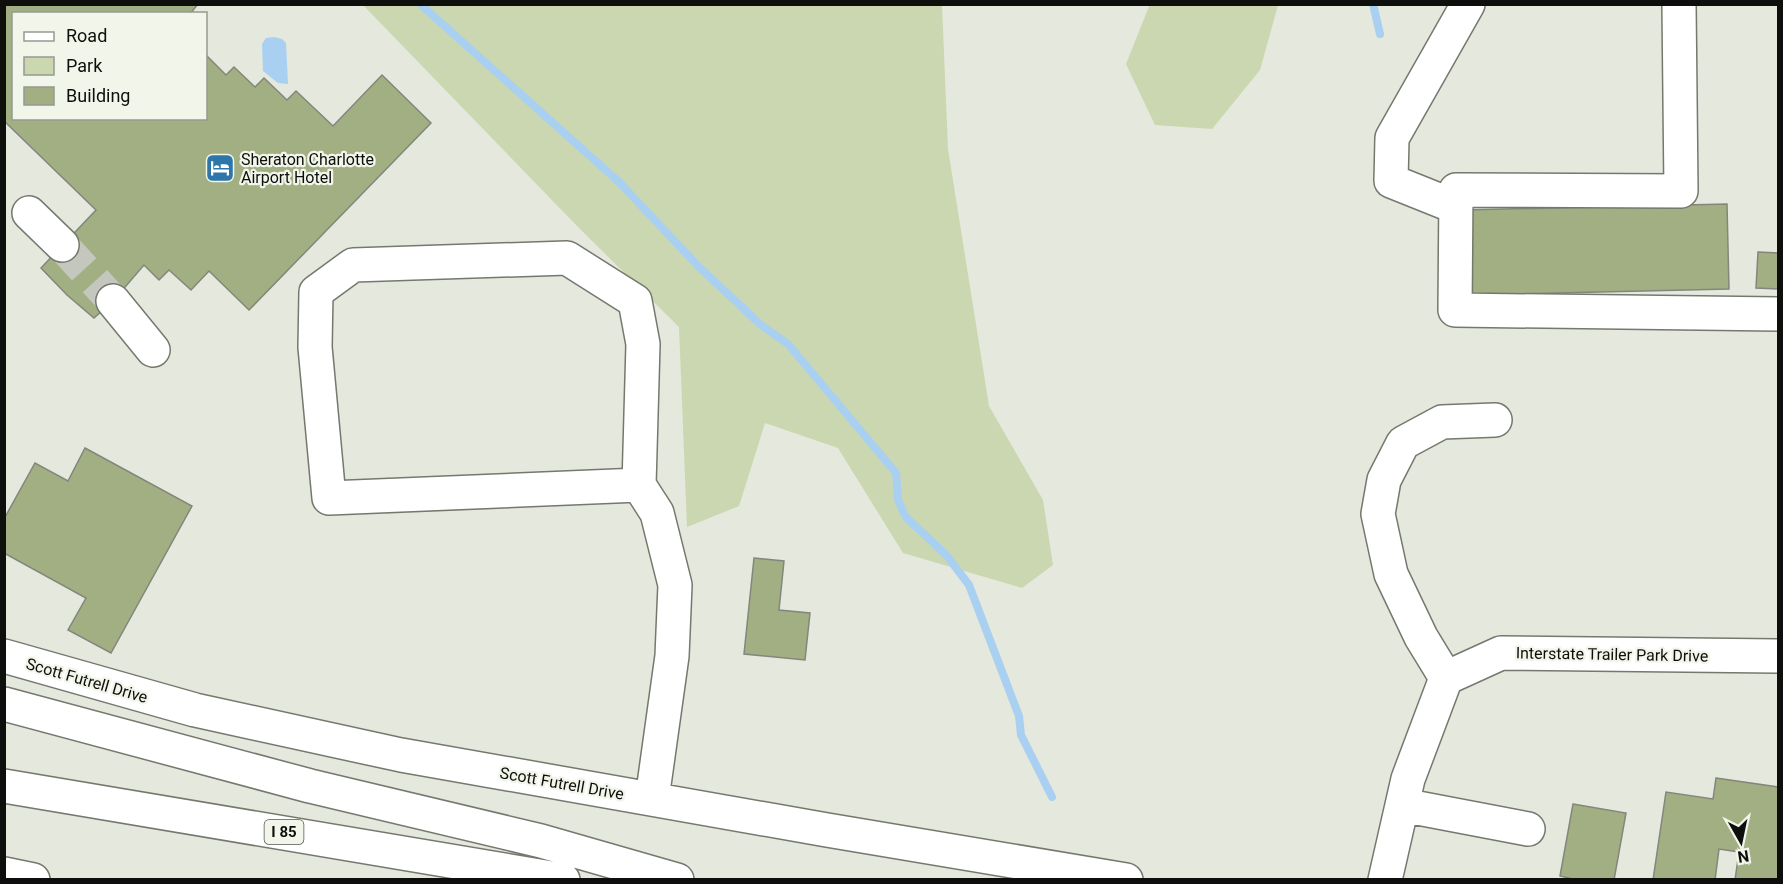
<svg xmlns="http://www.w3.org/2000/svg" width="1783" height="884" viewBox="0 0 1783 884" font-family="Roboto,sans-serif">
<rect width="100%" height="100%" fill="#e4e8dd"/>
<path fill="#cbd7b0" d="M1150 4 1278 5 1260 70 1212 129 1155 125 1126 64Z
M363 5H942L948 149 989 406 1043 500 1053 565 1022 588 903 553 838 448 765 423 739 506 687 527 679 327 578 227Z"/>
<path fill="#a9d0f1" d="M274 37 282 39 286 43 288 84 278 83 263 71 262 44 266 38Z"/>
<g fill="none" stroke-linecap="round" stroke-linejoin="round">
<path stroke="#a9d0f1" stroke-width="8" d="M420 4 619 182 699 267 761 325 788 344 896 473 898 500 905 516 947 556 969 585 1019 716 1021 735 1052 797
M1373 4 1380 34"/>
</g>
<path fill="#a2af83" stroke="#83867c" stroke-width="1.5" d="M4 4H198L190 14H14V118H206V55L226 75 234 67 255 87 264 78 287 100 296 91 333 126 382 75 431 123 249 310 209 271 191 290 169 270 159 280 144 265 113 301 94 318 67 295 41 268 96 210 4 121Z
M1727 204 1729 289 1467 295 1465 210Z
M1758 252 1778 253V289L1756 288Z
M85 448 192 506 111 653 68 630 86 598 4 553V519L35 463 68 481Z
M754 558 784 561 779 610 810 613 805 660 744 654Z
M1716 778 1778 787V880H1735L1739 852 1719 849 1715 880H1653L1666 792 1713 799Z
M1573 804 1626 813 1614 880H1577L1560 876Z"/>
<g fill="none" stroke-linecap="round" stroke-linejoin="round">
<path stroke="#c4c7be" stroke-width="33" stroke-dasharray="33 16" stroke-linecap="butt" d="M62 245 113 301"/>
<g stroke="#75786e" stroke-width="36">
<path id="minor" d="M1679 4 1681 191 1456 190 1455 310 1778 314
M1456 207 1391 181 1392 138 1468 4
M29 213 62 245
M567 258 635 301 643 344 639 485 329 498 315 347 316 292 353 265Z
M113 301 153 350
M639 485 657 513 675 585 672 656 652 799
M4 656 195 710 401 755 827 830 1126 880
M1446 678 1421 637 1391 574 1378 514 1384 480 1403 443 1442 422 1495 420
M1402 805 1528 829
M1385 880 1408 779 1446 678 1501 653 1778 656"/>
</g>
<g stroke="#75786e" stroke-width="36">
<path id="highway" d="M4 704 310 786 541 841 677 880
M4 786 563 880
M4 874 33 880"/>
</g>
<use href="#minor" stroke="#fff" stroke-width="33"/>
<use href="#highway" stroke="#fff" stroke-width="33"/>
</g>
<defs>
<g id="hotel-square" transform="scale(1.5)"><rect x="-9" y="-9" width="18" height="18" rx="4" fill="#2e75aa" stroke="#f2f5ea"/><path d="M-6-4.5h1.5V1H6V5H4.5V3h-9V5H-6ZM-4 0a1.8 1.8 0 1 1 3.6 0ZM.5 0V-2.5h3Q6-2.5 6 0Z" fill="#fff"/></g>
</defs>
<g fill-rule="evenodd">
<use href="#hotel-square" x="220" y="168"/>
</g>
<g text-anchor="middle" stroke-width="4.5" stroke-linejoin="round" paint-order="stroke">
<rect fill="#f2f5ea" stroke="#52544f" stroke-width="1.5" x="264.5" y="820" width="39" height="24" rx="4.5"/>
<g font-size="15" font-weight="bold" fill="#0e0f0c">
<text x="284" y="837">I 85</text>
</g>
<g font-size="16" fill="#0e0f0c" stroke="#f2f5ea" text-anchor="start">
<text x="241" y="165">Sheraton Charlotte<tspan x="241" dy="18">Airport Hotel</tspan></text>
</g>
<g font-size="16" fill="#0e0f0c" stroke="#f2f5ea">
<text transform="translate(1612 654) rotate(1)" y="6">Interstate Trailer Park Drive</text>
<text transform="translate(87 680) rotate(16)" y="6">Scott Futrell Drive</text>
<text transform="translate(562 783) rotate(10)" y="6">Scott Futrell Drive</text>
</g>
</g>
<rect width="1783" height="884" fill="none" stroke="#0e0f0c" stroke-width="12"/>
<rect x="12" y="12" width="195" height="108" fill="#f2f5ea" stroke="#979991" stroke-width="1.5"/>
<rect x="24" y="32" width="30" height="9" fill="#ffffff" stroke="#979991" stroke-width="1.5"/>
<text x="66" y="42" font-size="18" fill="#0e0f0c">Road</text>
<rect x="24" y="57" width="30" height="18" fill="#cbd7b0" stroke="#979991" stroke-width="1.5"/>
<text x="66" y="72" font-size="18" fill="#0e0f0c">Park</text>
<rect x="24" y="87" width="30" height="18" fill="#a2af83" stroke="#979991" stroke-width="1.5"/>
<text x="66" y="102" font-size="18" fill="#0e0f0c">Building</text>
<g transform="translate(1741 842) rotate(171)" stroke="#f2f5ea" stroke-width="4.5" paint-order="stroke">
<path d="M0-4.5L10 22L0 15L-10 22Z" fill="#0e0f0c"/>
<text y="-9" font-size="16" font-weight="bold" text-anchor="middle" fill="#0e0f0c">N</text>
</g>
</svg>
